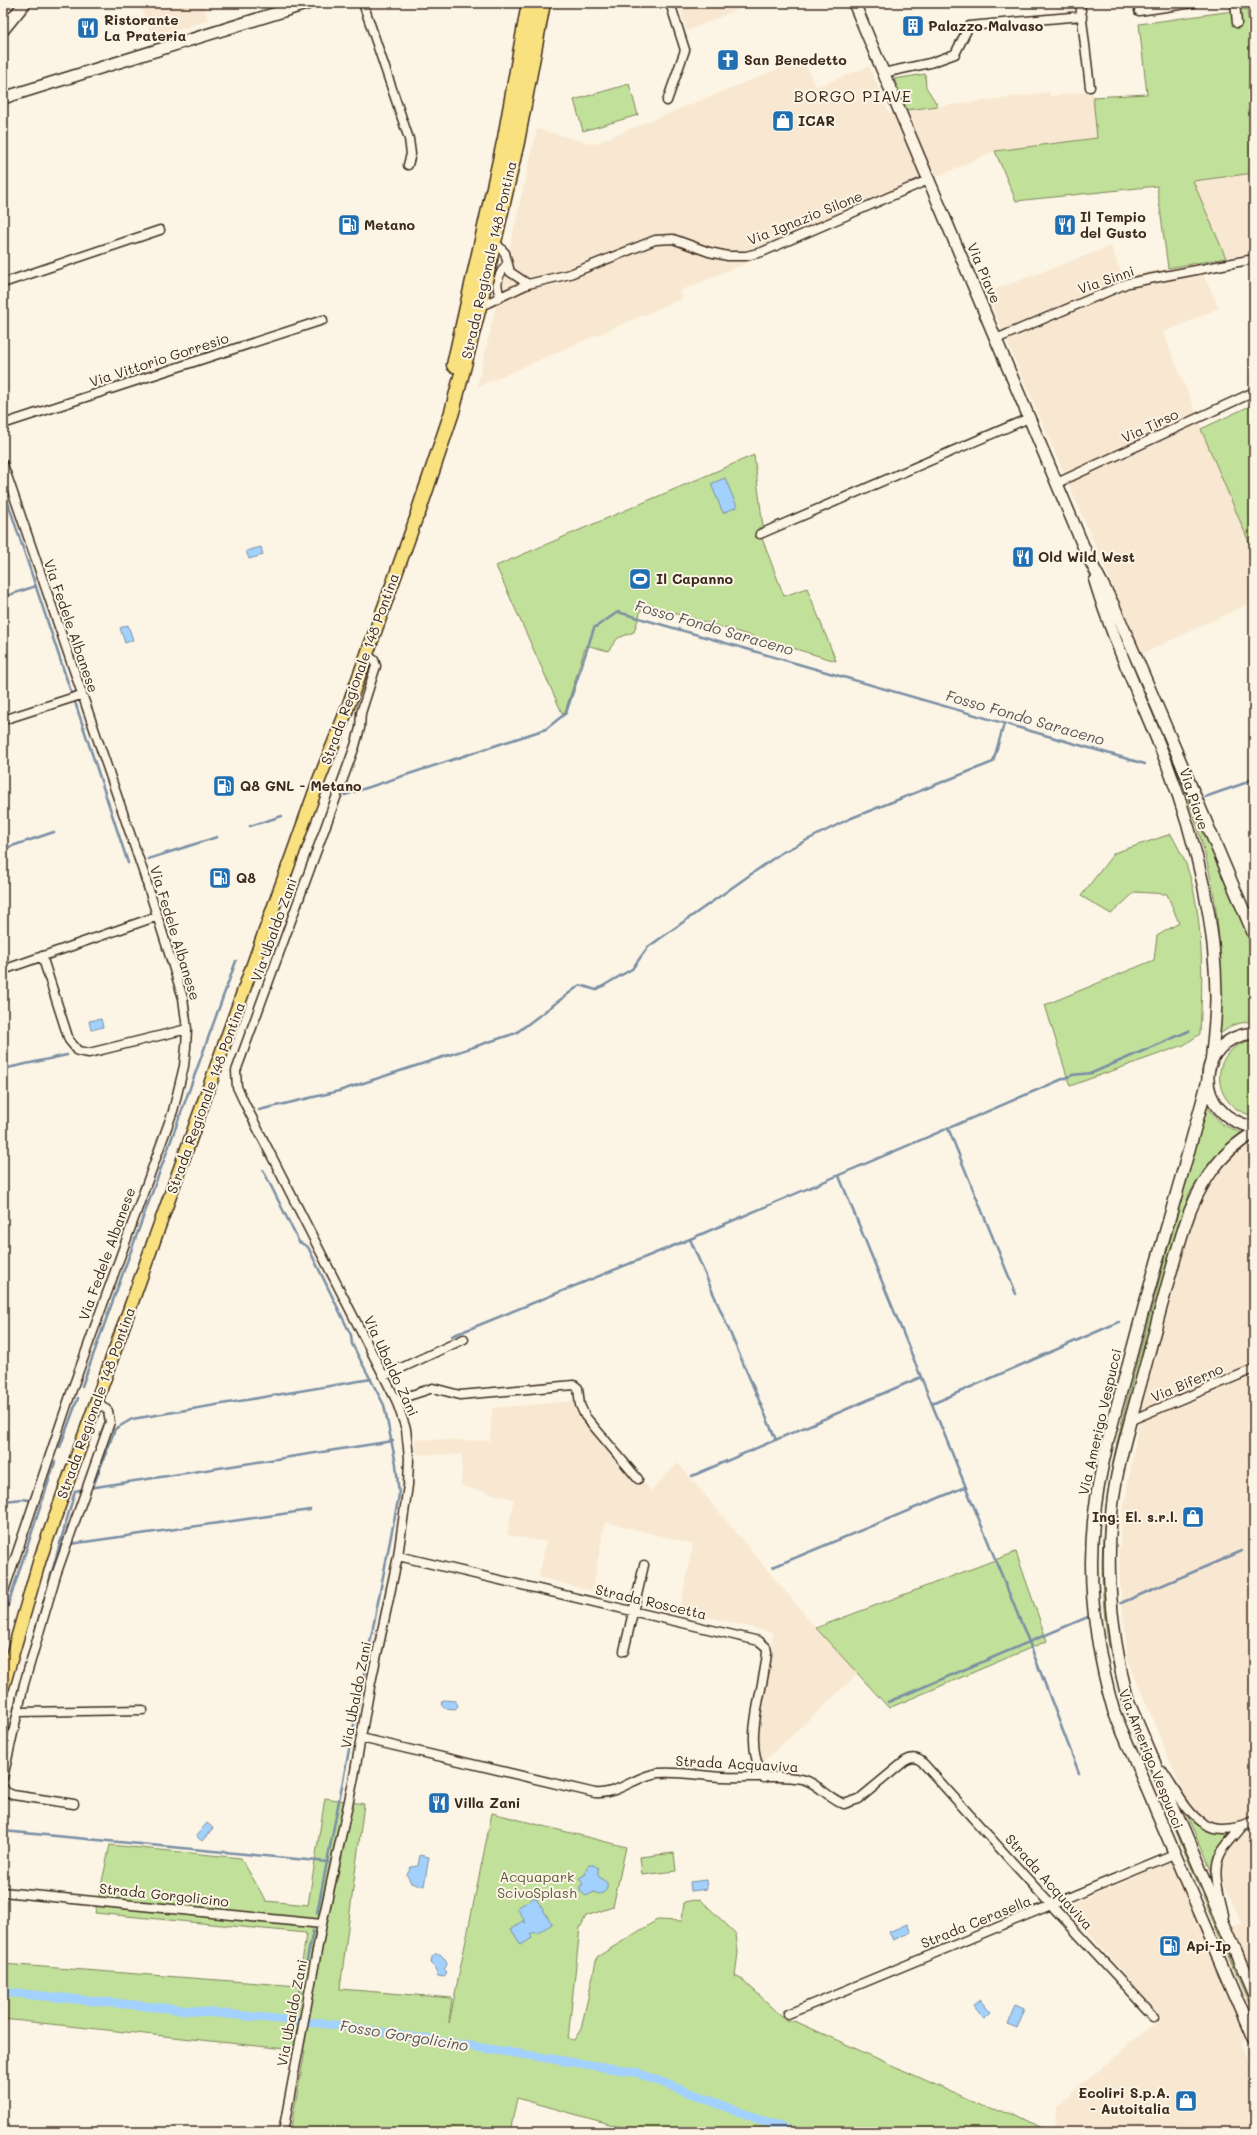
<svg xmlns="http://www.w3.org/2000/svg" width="1257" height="2135" viewBox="0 0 1257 2135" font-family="Mali,sans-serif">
<rect width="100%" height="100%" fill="#fcf5e5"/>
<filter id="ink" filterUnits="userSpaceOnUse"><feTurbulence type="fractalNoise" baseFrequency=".025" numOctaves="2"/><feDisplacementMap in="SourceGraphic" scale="8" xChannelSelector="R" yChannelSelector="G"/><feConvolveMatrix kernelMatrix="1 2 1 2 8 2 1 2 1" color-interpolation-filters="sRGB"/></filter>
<g filter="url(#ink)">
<path fill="#f9e8d1" d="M140 3H203L208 20 152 39Z
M679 3H753L687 31Z
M802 59 816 87 869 66 889 113 1050 92V96L1093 91 1097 138 995 151 935 178 924 188 680 291 683 298 477 387 537 129 593 144Z
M1254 173V252L1226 258 1192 180Z
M1111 246 1123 276 1198 263 1219 308 1163 333 1254 554V601L1142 654 986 293Z
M1254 1141V2039L1242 2043 1254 2082V2132H1053L1054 2107 1162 2017 1066 1907 1169 1862 1173 1864 1207 1938 1241 1923 1224 1884 1222 1865 1231 1847 1244 1834 1239 1822 1215 1823 1201 1817 1191 1809 1172 1767 1128 1660 1120 1583 1119 1550 1123 1512 1141 1409 1198 1202 1225 1164 1234 1155Z
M574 1401V1409L638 1484 643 1481 651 1491 678 1463 816 1628 858 1674 763 1762 756 1745 773 1633 680 1610 693 1544 605 1522 592 1591 539 1577 546 1542 507 1535 514 1499 461 1486 462 1455 417 1454 414 1439 490 1441 492 1408Z"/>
<path fill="#c1e099" stroke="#7e855c" d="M1247 9 1254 80V173L1193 181 1226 258 1168 268 1157 186 1016 201 995 151 1097 138 1093 97 1147 94 1139 24Z
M925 74 926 87 938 106 907 110 894 79Z
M629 84 638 115 583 131 574 100Z
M1254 404V554L1201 429Z
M754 455 763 527 758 528 784 596 807 588 836 661 643 604 634 632 618 638 608 651 586 645 565 712 562 713 496 566Z
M1135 666 1254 950V1020L1233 1025 1220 1034C1222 976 1221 919 1207 862 1191 795 1160 731 1133 667Z
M1171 834C1176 844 1182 854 1186 864 1204 914 1203 981 1200 1034L1184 1045 1070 1086 1045 1005 1154 960 1157 936 1179 923 1167 894 1135 892 1111 914 1081 896 1114 853Z
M1254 1040V1116C1208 1107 1208 1046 1254 1040Z
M1207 1107 1222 1124 1243 1134 1223 1149 1207 1166 1189 1194 1150 1329 1112 1484 1113 1645 1194 1865 1254 2005V2014C1225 1947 1196 1880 1168 1812 1145 1758 1120 1705 1109 1646 1088 1529 1119 1430 1149 1318 1168 1248 1187 1177 1207 1107Z
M1016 1552 1047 1641 889 1708 816 1628Z
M325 1798 364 1804 340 1989 452 1998 449 2023 492 1813 626 1847 613 1907 586 1916 580 1928 568 2039 574 2040 581 2029 597 1957 657 1920 682 1921 684 1902 700 1899 736 1934 738 1953 735 1976 743 1980 786 2020 797 2022 991 2110 1011 2112 1050 2132H693L690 2130 638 2132 517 2098 510 2132H290L305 2051 3 2019V1964L299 1986 306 1933 95 1913 110 1845 241 1858 266 1901 308 1905Z
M1185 1812 1201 1827 1228 1834 1215 1856V1880Z
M674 1853 676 1871 642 1875 640 1857Z"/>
<path fill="#a3d1fe" stroke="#798ea4" d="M725 478 737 507 723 513 711 484Z
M261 547 263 555 249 559 246 551Z
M128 625 133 640 125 643 120 628Z
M101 1019 103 1027 91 1030 89 1021Z
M443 1700 456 1701 458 1706 455 1709 444 1708 441 1704Z
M207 1823 213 1828 202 1841 196 1836Z
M420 1855 429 1857 424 1886 411 1883 407 1875 411 1867 418 1866Z
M589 1865H594L598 1868V1876L607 1883C608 1889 605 1893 599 1894L594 1892 586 1896 580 1891V1886L583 1884 579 1878 585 1875 586 1869Z
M706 1880 707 1889 691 1891 690 1882Z
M535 1897 552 1924 536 1934 535 1932 530 1934 532 1938 521 1945 511 1929 523 1921 526 1923 517 1908Z
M907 1924 911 1932 893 1940 889 1932Z
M435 1954H440L446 1960 447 1965 444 1969 447 1972 444 1977 438 1976 436 1968 431 1963 432 1957Z
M980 2000 991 2013 984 2019 973 2005Z
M1016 2005 1025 2009 1017 2029 1008 2025Z"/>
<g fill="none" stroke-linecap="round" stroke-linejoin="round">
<path stroke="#798ea4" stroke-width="2.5" d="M3 488 71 692
M3 597 36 586
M75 702 128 863
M345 795 546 729 566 713 594 628 618 612 1145 764
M1205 797 1245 783 1254 777
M250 826 282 816
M3 849 54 832
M148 859 217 837
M3 1069 67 1055
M259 1110 339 1091 516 1033 580 985 596 990 632 969 648 947 781 853 849 819 993 762 1004 724
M948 1128 1016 1294
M263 1170 299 1242 308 1247 351 1335 352 1344 384 1405 396 1464 399 1495 317 1913
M839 1176 1029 1642 1079 1773
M690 1239 776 1440
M452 1336 690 1239 1072 1075 1092 1073 1189 1031
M82 1386 236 961
M932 1404 1119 1322
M60 1447 78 1398
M692 1476 921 1377
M93 1487 115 1429 132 1419 371 1379
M89 1488 393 1441
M3 1501 24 1499 32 1501
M70 1544 310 1510
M773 1567 965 1487
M1121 1603 1242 1551
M3 1620 55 1462
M23 1673 75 1491 84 1489
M888 1702 1088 1617
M3 1756 20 1684
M3 1831 328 1862
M294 2021 313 1931"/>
<path stroke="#a3d1fe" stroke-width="9" d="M3 1992 337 2025 635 2072 793 2132"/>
<g stroke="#3b2a1e" stroke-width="11">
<path id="street" d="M363 3 409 139 411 154 408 165
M1080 3 1090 87
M1235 3 1237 23
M1139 11 1193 3
M883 73 930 63 955 54 969 26 1082 16
M667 101 685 50 670 3
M494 241 505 253 510 272 528 284
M3 283 160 230
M501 296C493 285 500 272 507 264
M479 307 528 284 570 274 655 240 673 239 709 252 728 256H746L762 252 928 180
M996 339 1128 283 1254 259
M3 424 323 320
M3 464 144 874 183 998 187 1029 186 1047 184 1066 173 1111 73 1387 3 1594
M1057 483 1254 392
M760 534 1029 418
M3 720 81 695
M42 956 69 1040 78 1051 89 1053 187 1029
M3 970 158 916
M384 1376 464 1339
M396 1400 433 1388 460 1395 574 1385 578 1388 580 1405 585 1416 638 1479
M1131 1420 1254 1369
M398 1556 759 1641 766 1647 767 1652C764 1693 741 1740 764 1778
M624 1651 644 1565
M18 1712 143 1710
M361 1738 595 1793C618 1795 635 1776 658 1773 679 1771 702 1776 722 1777 743 1778 787 1774 805 1780 820 1785 829 1799 844 1804L859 1799 905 1761C912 1757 918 1757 924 1764L1051 1905 1154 2016
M1162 1770C1188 1808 1199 1845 1254 1822
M3 1778 24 1684 56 1575 110 1422 108 1411 97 1401
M3 1787 6 1792 13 1795 74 1804
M3 1892 322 1924
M1224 1915C1220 1895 1211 1872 1221 1853 1226 1844 1235 1836 1241 1828
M788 2014 1174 1854
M283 2132 322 1924 353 1782 370 1687 398 1556 408 1485 409 1458 406 1429 396 1400 245 1104 237 1087 236 1071 355 746 360 728 361 713 376 666 374 660 367 655"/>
</g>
<g stroke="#3b2a1e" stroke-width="14">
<path id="secondary" d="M854 3 1087 555 1113 604 1151 692 1254 935
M3 30 25 3
M3 98 309 3
M1095 581C1114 644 1143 703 1167 764 1195 838 1216 918 1216 997 1216 1019 1213 1041 1211 1064
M1254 1033C1194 1038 1191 1116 1254 1127
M1208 1080C1183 1176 1153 1270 1128 1366 1115 1413 1101 1461 1095 1509 1086 1577 1095 1646 1114 1712L1254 2039
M1254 1133C1219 1152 1197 1188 1185 1225 1171 1268 1160 1312 1148 1356 1139 1391 1128 1426 1120 1461 1102 1540 1108 1624 1128 1701L1254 1994"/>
</g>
<g stroke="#3b2a1e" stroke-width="15">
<path id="primary" d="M3 1687 40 1559 319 780 346 712 418 513"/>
</g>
<g stroke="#3b2a1e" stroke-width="17">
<path id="highway" d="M454 365 505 138 529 3
M418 513 452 412 479 307 517 142 543 3"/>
</g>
<use href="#street" stroke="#fcf5e5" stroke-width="8"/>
<use href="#secondary" stroke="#fcf5e5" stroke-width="11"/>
<use href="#primary" stroke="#fae180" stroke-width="12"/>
<use href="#highway" stroke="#fae180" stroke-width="14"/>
</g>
</g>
<defs>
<g id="building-square" transform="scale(1.15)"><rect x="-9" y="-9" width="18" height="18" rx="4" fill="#1f6fb2" stroke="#fcf5e5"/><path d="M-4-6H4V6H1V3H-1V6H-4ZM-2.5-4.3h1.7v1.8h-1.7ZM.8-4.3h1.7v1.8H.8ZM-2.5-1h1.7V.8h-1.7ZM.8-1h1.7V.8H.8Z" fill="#fff"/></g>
<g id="restaurant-square" transform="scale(1.15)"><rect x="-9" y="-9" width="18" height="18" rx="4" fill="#1f6fb2" stroke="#fcf5e5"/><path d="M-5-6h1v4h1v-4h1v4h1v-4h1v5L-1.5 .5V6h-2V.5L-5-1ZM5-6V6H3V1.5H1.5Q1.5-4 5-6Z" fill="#fff"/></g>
<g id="church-square" transform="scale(1.15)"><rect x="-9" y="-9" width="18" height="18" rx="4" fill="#1f6fb2" stroke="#fcf5e5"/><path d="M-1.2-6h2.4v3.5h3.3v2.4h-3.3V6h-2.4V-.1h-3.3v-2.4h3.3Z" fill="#fff"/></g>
<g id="shop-square" transform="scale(1.15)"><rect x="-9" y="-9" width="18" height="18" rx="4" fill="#1f6fb2" stroke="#fcf5e5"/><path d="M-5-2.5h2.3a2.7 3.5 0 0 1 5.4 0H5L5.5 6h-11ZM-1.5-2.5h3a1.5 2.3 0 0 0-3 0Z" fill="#fff"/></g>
<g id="fuel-square" transform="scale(1.15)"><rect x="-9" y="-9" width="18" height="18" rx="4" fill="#1f6fb2" stroke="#fcf5e5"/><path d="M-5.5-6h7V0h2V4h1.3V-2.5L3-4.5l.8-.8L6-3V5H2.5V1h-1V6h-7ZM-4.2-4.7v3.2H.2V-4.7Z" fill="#fff"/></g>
<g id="stadium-square" transform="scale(1.15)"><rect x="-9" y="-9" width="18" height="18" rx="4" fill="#1f6fb2" stroke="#fcf5e5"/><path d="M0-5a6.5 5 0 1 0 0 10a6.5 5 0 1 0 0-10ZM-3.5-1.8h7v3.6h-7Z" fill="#fff"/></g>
</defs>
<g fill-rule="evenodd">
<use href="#building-square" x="913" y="26"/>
<use href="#restaurant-square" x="88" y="28"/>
<use href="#church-square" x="728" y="60"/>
<use href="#shop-square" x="783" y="121"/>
<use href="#fuel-square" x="349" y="225"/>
<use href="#restaurant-square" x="1065" y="225"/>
<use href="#restaurant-square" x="1023" y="557"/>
<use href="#stadium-square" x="640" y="579"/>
<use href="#fuel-square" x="224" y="786"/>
<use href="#fuel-square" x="220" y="878"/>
<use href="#shop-square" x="1193" y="1517"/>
<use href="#restaurant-square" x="439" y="1803"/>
<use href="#fuel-square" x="1170" y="1946"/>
<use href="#shop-square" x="1186" y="2101"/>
</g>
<g text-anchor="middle" stroke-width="4" stroke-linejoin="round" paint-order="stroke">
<g font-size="14" font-weight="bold" fill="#3b2a1e" stroke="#fcf5e5" text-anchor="start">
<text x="104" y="25">Ristorante<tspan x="104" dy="16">La Prateria</tspan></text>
<text x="928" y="31">Palazzo Malvaso</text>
<text x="744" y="65">San Benedetto</text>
<text x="798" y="126">ICAR</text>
<text x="1080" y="222">Il Tempio<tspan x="1080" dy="16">del Gusto</tspan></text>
<text x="364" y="230">Metano</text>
<text x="1038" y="562">Old Wild West</text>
<text x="656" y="584">Il Capanno</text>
<text x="240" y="791">Q8 GNL - Metano</text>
<text x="236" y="883">Q8</text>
<text x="1178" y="1522" text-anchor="end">Ing. El. s.r.l.</text>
<text x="454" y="1808">Villa Zani</text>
<text x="1186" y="1951">Api-Ip</text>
<text x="1170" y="2098" text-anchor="end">Ecoliri S.p.A.<tspan x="1170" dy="16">- Autoitalia</tspan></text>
</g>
<g font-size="14" fill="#3b2a1e" stroke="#fcf5e5">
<text transform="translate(805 218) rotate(-22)" y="5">Via Ignazio Silone</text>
<text transform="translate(489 260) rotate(-77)" y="5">Strada Regionale 148 Pontina</text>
<text transform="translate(984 273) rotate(67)" y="5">Via Piave</text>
<text transform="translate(1106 280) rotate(-19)" y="5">Via Sinni</text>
<text transform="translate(159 360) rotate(-18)" y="5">Via Vittorio Gorresio</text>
<text transform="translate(1150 426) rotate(-25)" y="5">Via Tirso</text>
<text transform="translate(71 626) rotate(71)" y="5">Via Fedele Albanese</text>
<text transform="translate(360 669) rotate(-70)" y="5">Strada Regionale 148 Pontina</text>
<text transform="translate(1194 799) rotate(72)" y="5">Via Piave</text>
<text transform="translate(274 930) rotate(-70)" y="5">Via Ubaldo Zani</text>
<text transform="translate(175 933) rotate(73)" y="5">Via Fedele Albanese</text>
<text transform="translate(206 1098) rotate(-70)" y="5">Strada Regionale 148 Pontina</text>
<text transform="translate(107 1254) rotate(-70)" y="5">Via Fedele Albanese</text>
<text transform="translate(391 1366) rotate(65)" y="5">Via Ubaldo Zani</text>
<text transform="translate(1187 1383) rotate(-23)" y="5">Via Biferno</text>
<text transform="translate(96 1403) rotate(-70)" y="5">Strada Regionale 148 Pontina</text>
<text transform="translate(1100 1422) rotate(-77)" y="5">Via Amerigo Vespucci</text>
<text transform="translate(651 1602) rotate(13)" y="5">Strada Roscetta</text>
<text transform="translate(356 1695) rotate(-79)" y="5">Via Ubaldo Zani</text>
<text transform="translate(1151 1759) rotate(68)" y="5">Via Amerigo Vespucci</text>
<text transform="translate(737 1764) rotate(3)" y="5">Strada Acquaviva</text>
<text transform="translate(1049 1882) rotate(48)" y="5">Strada Acquaviva</text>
<text transform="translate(164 1895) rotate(6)" y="5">Strada Gorgolicino</text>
<text transform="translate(976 1922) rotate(-22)" y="5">Strada Cerasella</text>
<text transform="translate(292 2013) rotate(-79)" y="5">Via Ubaldo Zani</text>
</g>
<g font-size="14" fill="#5c583d" stroke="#fcf5e5">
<text x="537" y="1882">Acquapark<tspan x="537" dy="16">ScivoSplash</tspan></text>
</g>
<g font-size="15" font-style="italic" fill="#555456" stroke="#fcf5e5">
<text transform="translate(714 628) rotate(16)" y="5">Fosso Fondo Saraceno</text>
<text transform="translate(1025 718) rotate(16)" y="5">Fosso Fondo Saraceno</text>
<text transform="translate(404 2036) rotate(9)" y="5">Fosso Gorgolicino</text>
</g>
<g font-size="16" letter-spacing="1" fill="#3b2a1e" stroke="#fcf5e5">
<text x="853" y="102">BORGO PIAVE</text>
</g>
</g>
<rect width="1257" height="2135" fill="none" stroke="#fcf5e5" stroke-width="16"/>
<rect x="8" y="8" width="1241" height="2119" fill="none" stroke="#3b2a1e" stroke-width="1.5" filter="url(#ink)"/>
</svg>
